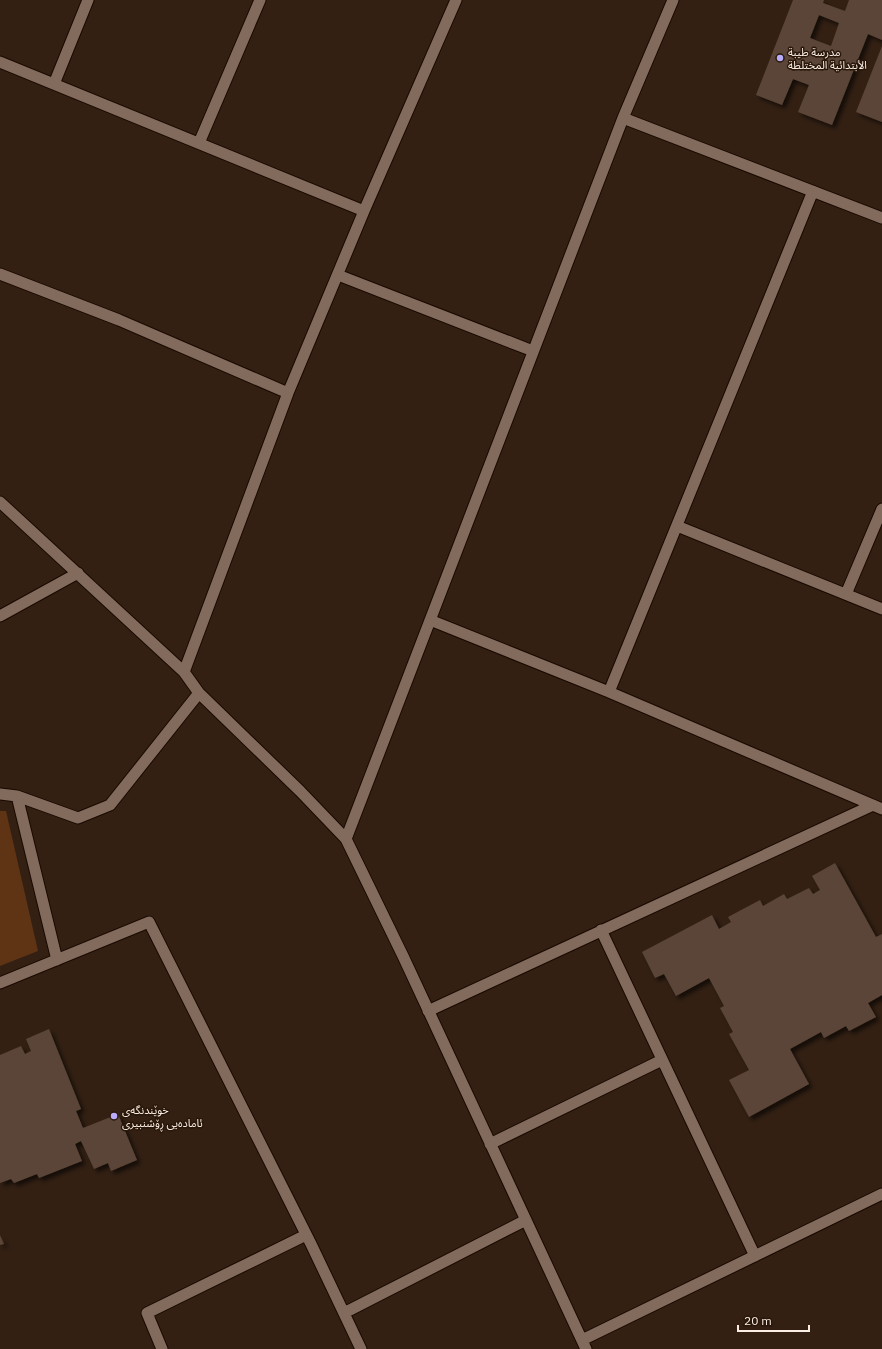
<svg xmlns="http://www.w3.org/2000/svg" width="882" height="1349" viewBox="0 0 882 1349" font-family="'IBM Plex Sans','Noto Sans Arabic',sans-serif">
<defs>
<filter id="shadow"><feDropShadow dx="3.5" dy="3.5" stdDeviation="2" flood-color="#0009"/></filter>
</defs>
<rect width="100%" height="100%" fill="#332013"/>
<path fill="#5e3415" d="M0 811H6L38 951 0 966Z"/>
<path fill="#5a4537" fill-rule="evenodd" filter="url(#shadow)" d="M793 0H824L823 3 845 11 849 0H882V40L868 34 832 125 798 112 809 85 793 79 782 105 756 95ZM819 15 839 23 831 46 810 38Z
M882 46V122L856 112Z
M835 863 876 937 882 934V995L868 1003 876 1017 849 1031 846 1026 824 1038 821 1032 790 1049 809 1084 749 1117 729 1080 749 1070 729 1034 733 1032 720 1008 724 1006 709 978 676 996 664 974 655 978 642 952 712 915 719 929 731 922 728 917 760 900 763 906 784 894 787 899 809 888 813 894 820 890 812 876Z
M49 1029 81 1109 76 1111 83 1128 118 1114 137 1160 111 1171 108 1163 94 1169 81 1141 75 1144 82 1161 39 1178 37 1174 14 1183 11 1179 0 1183V1055L21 1046 25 1054 31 1051 26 1039Z
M0 1235 4 1244 0 1245Z"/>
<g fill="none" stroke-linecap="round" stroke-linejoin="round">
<g stroke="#1a0901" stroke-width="13">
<path id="minor" d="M0 62 364 211
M54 84 88 0
M623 118 882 218
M199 143 260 0
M0 274 119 320 288 393
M338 275 533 351
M0 502 184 672 199 693 300 791 346 839 403 956 586 1349
M677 526 882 609
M846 594 882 509
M0 616 78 573
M430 620 609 692 882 809
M184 672 288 393 364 211 456 0
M609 692 813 191
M0 794 17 796 78 818 110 805 199 693
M17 796 57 960
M346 839 623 118 673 0
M601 930 755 1256
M0 983 149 922 311 1244 361 1349
M428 1011 873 805
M490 1144 662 1060
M344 1313 526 1220
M582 1340 882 1194
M162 1349 147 1313 306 1235"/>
</g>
<use href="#minor" stroke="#826b5c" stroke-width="11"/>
</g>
<g fill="#b8abf7" stroke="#29170a" stroke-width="1.5">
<circle cx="780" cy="58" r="4"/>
<circle cx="114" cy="1116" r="4"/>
</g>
<g text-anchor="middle" stroke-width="3" stroke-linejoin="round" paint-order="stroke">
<g font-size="11" fill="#faede4" stroke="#29170a" text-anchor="start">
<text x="788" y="56">مدرسة طيبة<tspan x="788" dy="13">الأبتدائية المختلطة</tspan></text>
<text x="122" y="1114">خوێندنگەی<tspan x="122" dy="13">ئامادەیی ڕۆشنبیری</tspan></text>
</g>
</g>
<path d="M738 1325v6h71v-6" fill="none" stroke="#faede4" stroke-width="2"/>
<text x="744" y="1325" font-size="12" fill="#faede4" stroke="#29170a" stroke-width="3" paint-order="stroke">20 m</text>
</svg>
